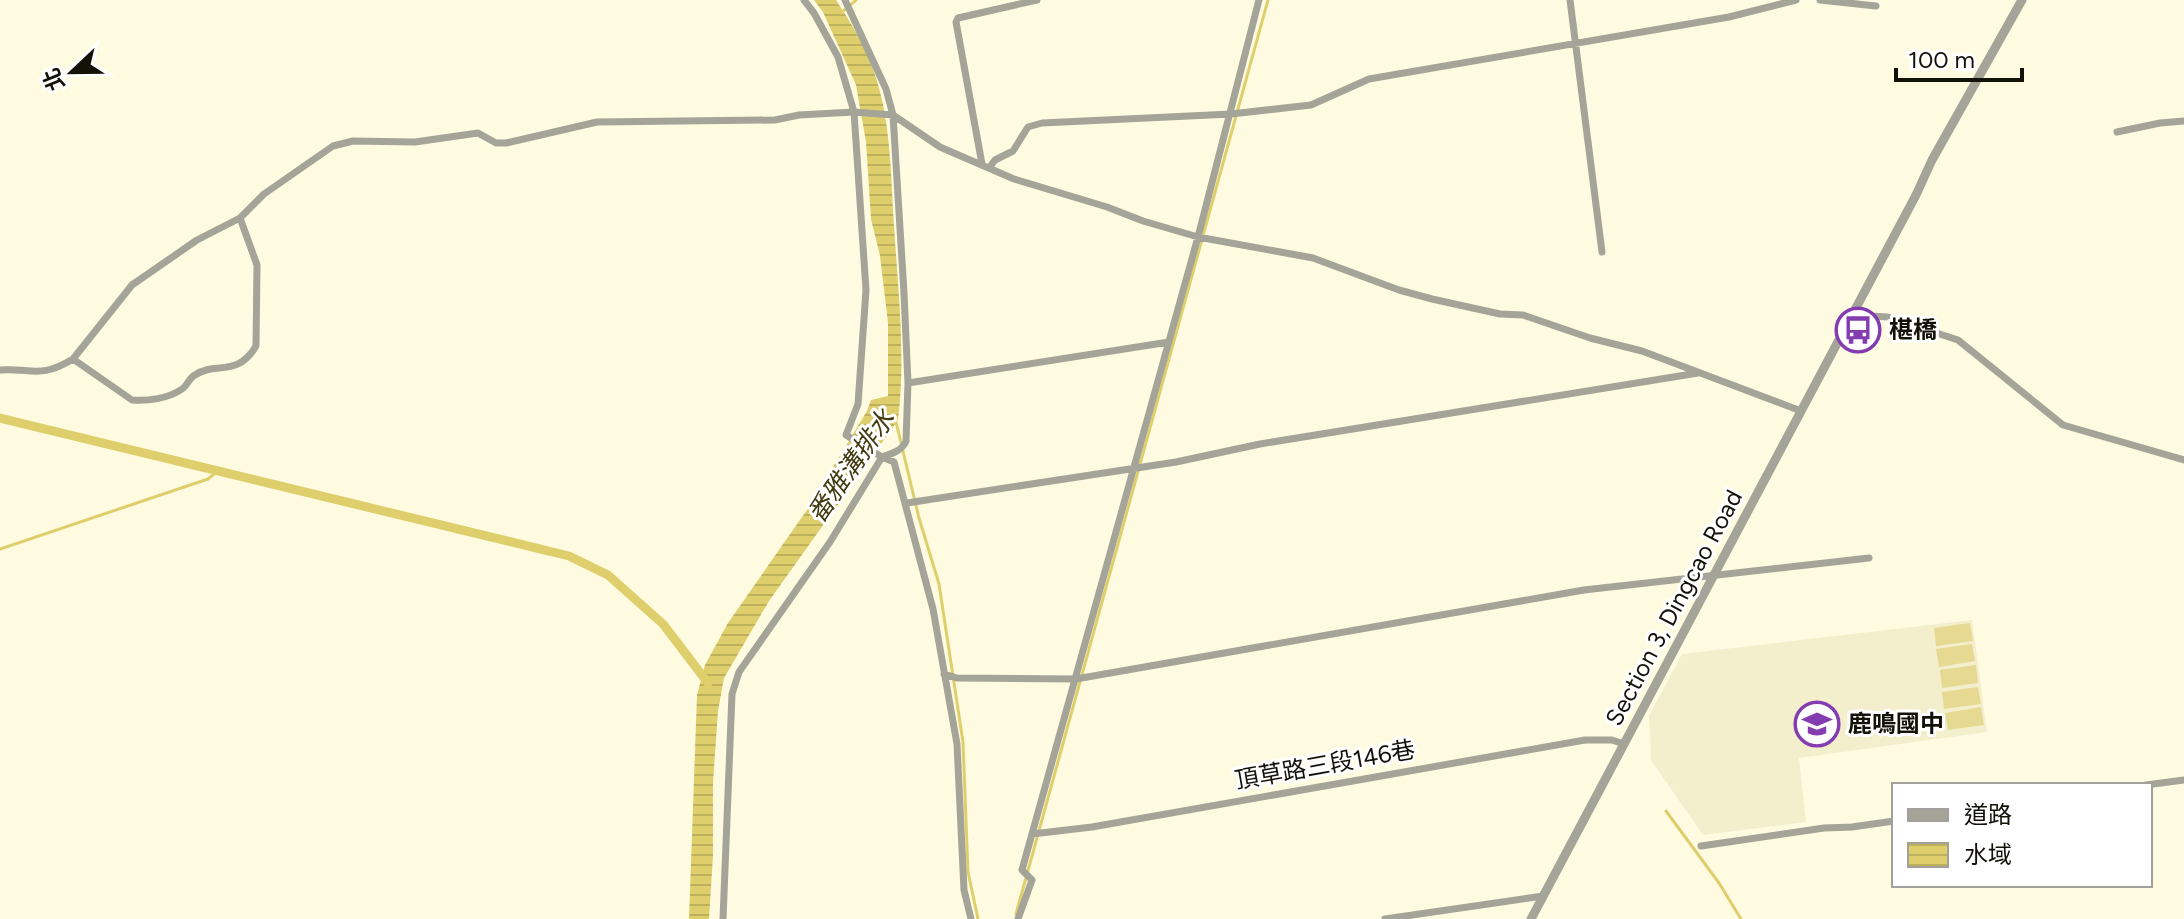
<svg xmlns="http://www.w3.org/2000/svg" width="2184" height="919" viewBox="0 0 2184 919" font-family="Figtree,'Noto Sans TC',sans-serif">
<defs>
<pattern id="water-rules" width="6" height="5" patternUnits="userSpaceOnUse" patternTransform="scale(2)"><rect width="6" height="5" fill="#dfcf6c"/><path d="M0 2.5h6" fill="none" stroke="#beb15c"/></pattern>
</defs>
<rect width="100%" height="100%" fill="#fefbe1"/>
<path fill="#f3eecc" d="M1972 620 1987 732 1799 758 1806 822 1703 835 1651 760 1649 716 1682 654Z"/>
<path fill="#e6da92" d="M1970 623 1973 641 1936 646 1934 628Z
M1972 644 1975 661 1939 667 1936 649Z
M1976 665 1978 683 1942 688 1940 670Z
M1978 687 1981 704 1944 709 1942 692Z
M1981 707 1984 725 1948 730 1945 713Z"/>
<path fill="url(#water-rules)" d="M814 0H836C852 24 869 53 877 81 891 127 891 178 894 226 898 290 906 356 898 420L769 601 724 678 718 711 713 782V856L709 919H689L697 695 705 665 728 623 809 507 867 411 871 400 888 396V323L880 256 871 219 866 142 856 85 823 12Z"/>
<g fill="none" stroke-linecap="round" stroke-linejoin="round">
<path stroke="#dfcf6c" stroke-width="3" d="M841 13 856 0
M896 422 919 518 939 584 963 742 968 872 978 919
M0 549 208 479 218 471
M1666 811 1719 883 1741 919
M1016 914 1268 0"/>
<path stroke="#dfcf6c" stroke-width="9" d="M0 418 569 556 608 575 663 624 708 683"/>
<path stroke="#a5a499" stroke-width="7" d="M804 0 814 13 838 57 854 112 866 290 858 404 846 435 882 457 894 462 933 609 957 744 964 890 971 919
M1570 0 1602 252
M1820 0 1876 6
M2117 132 2160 123 2184 121
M982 164 956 22 958 18 1037 0
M989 168 995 160 1013 151 1028 127 1042 123 1231 114 1311 105 1369 79 1729 17 1796 0
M1851 315 1888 317 1958 340 2063 425 2184 460
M73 359 132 400C147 401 168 399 182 389 187 386 189 378 195 375 216 361 237 378 256 346L257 265 240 218
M0 370C33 368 40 379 73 359L132 285 197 240 240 218 264 194 333 146 353 141 415 142 478 133 496 143H506L597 122 775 120 799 115 854 112 893 115 940 147 963 157 1014 179 1107 207 1143 221 1198 237 1313 258 1399 290 1432 299 1500 314 1523 315 1590 338 1642 351 1801 411
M908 383 1169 342
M907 503 1176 462 1260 444 1698 373
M944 674 957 678 1076 679 1584 590 1869 558
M2146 785 2184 780
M1032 834 1092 827 1585 740H1612L1624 744
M1701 846 1824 828 1852 827 1894 821
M723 919 732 694 739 672 830 542 882 457C891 454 902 451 906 441L908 383 904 293 893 115 886 89 845 0
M1018 919 1032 880 1022 870 1198 237 1259 0
M1385 919 1543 896"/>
<path stroke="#a5a499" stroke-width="9" d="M1531 919 1916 195 1932 160 2022 0"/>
</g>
<defs>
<g id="bus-ring" transform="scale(2.3)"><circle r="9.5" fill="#fff" stroke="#843db0" stroke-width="1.5"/><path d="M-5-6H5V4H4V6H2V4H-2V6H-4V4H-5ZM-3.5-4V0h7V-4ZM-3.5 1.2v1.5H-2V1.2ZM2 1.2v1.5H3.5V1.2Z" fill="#843db0"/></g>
<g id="school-ring" transform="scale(2.3)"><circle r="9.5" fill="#fff" stroke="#843db0" stroke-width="1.5"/><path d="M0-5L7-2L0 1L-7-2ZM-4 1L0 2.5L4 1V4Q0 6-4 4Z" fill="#843db0"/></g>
</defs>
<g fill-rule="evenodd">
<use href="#bus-ring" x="1858" y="330"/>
<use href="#school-ring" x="1817" y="724"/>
</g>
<g text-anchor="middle" stroke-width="6" stroke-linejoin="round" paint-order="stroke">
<g font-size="24" font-weight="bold" fill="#131209" stroke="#fff" text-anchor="start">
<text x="1889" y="338">椹橋</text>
<text x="1848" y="732">鹿鳴國中</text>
</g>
<g font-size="24" fill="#131209" stroke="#fff">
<text transform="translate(1674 608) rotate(-62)" y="8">Section 3, Dingcao Road</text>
<text transform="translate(1325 765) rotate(-10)" y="8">頂草路三段146巷</text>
</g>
<g font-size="26" font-style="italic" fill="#423b10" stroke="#fff">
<text transform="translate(851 466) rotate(-55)" y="9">番雅溝排水</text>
</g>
</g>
<rect x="1892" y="783" width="260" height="104" fill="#ffffff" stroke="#a1a09d" stroke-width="2"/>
<rect x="1908" y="809" width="40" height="12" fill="#a5a499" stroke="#a1a09d" stroke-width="2"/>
<text x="1964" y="823" font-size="24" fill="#131209">道路</text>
<rect x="1908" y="843" width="40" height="24" fill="url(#water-rules)" stroke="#a1a09d" stroke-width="2"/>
<text x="1964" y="863" font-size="24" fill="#131209">水域</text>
<g transform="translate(72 72) rotate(248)" stroke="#ffffff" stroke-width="6" paint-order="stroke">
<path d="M0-6L14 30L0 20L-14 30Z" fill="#131209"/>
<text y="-12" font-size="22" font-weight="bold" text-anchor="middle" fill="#131209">北</text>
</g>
<path d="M1896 68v12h126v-12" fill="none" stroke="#131209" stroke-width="4"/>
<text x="1908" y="68" font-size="24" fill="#131209" stroke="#ffffff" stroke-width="6" paint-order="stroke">100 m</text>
</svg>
